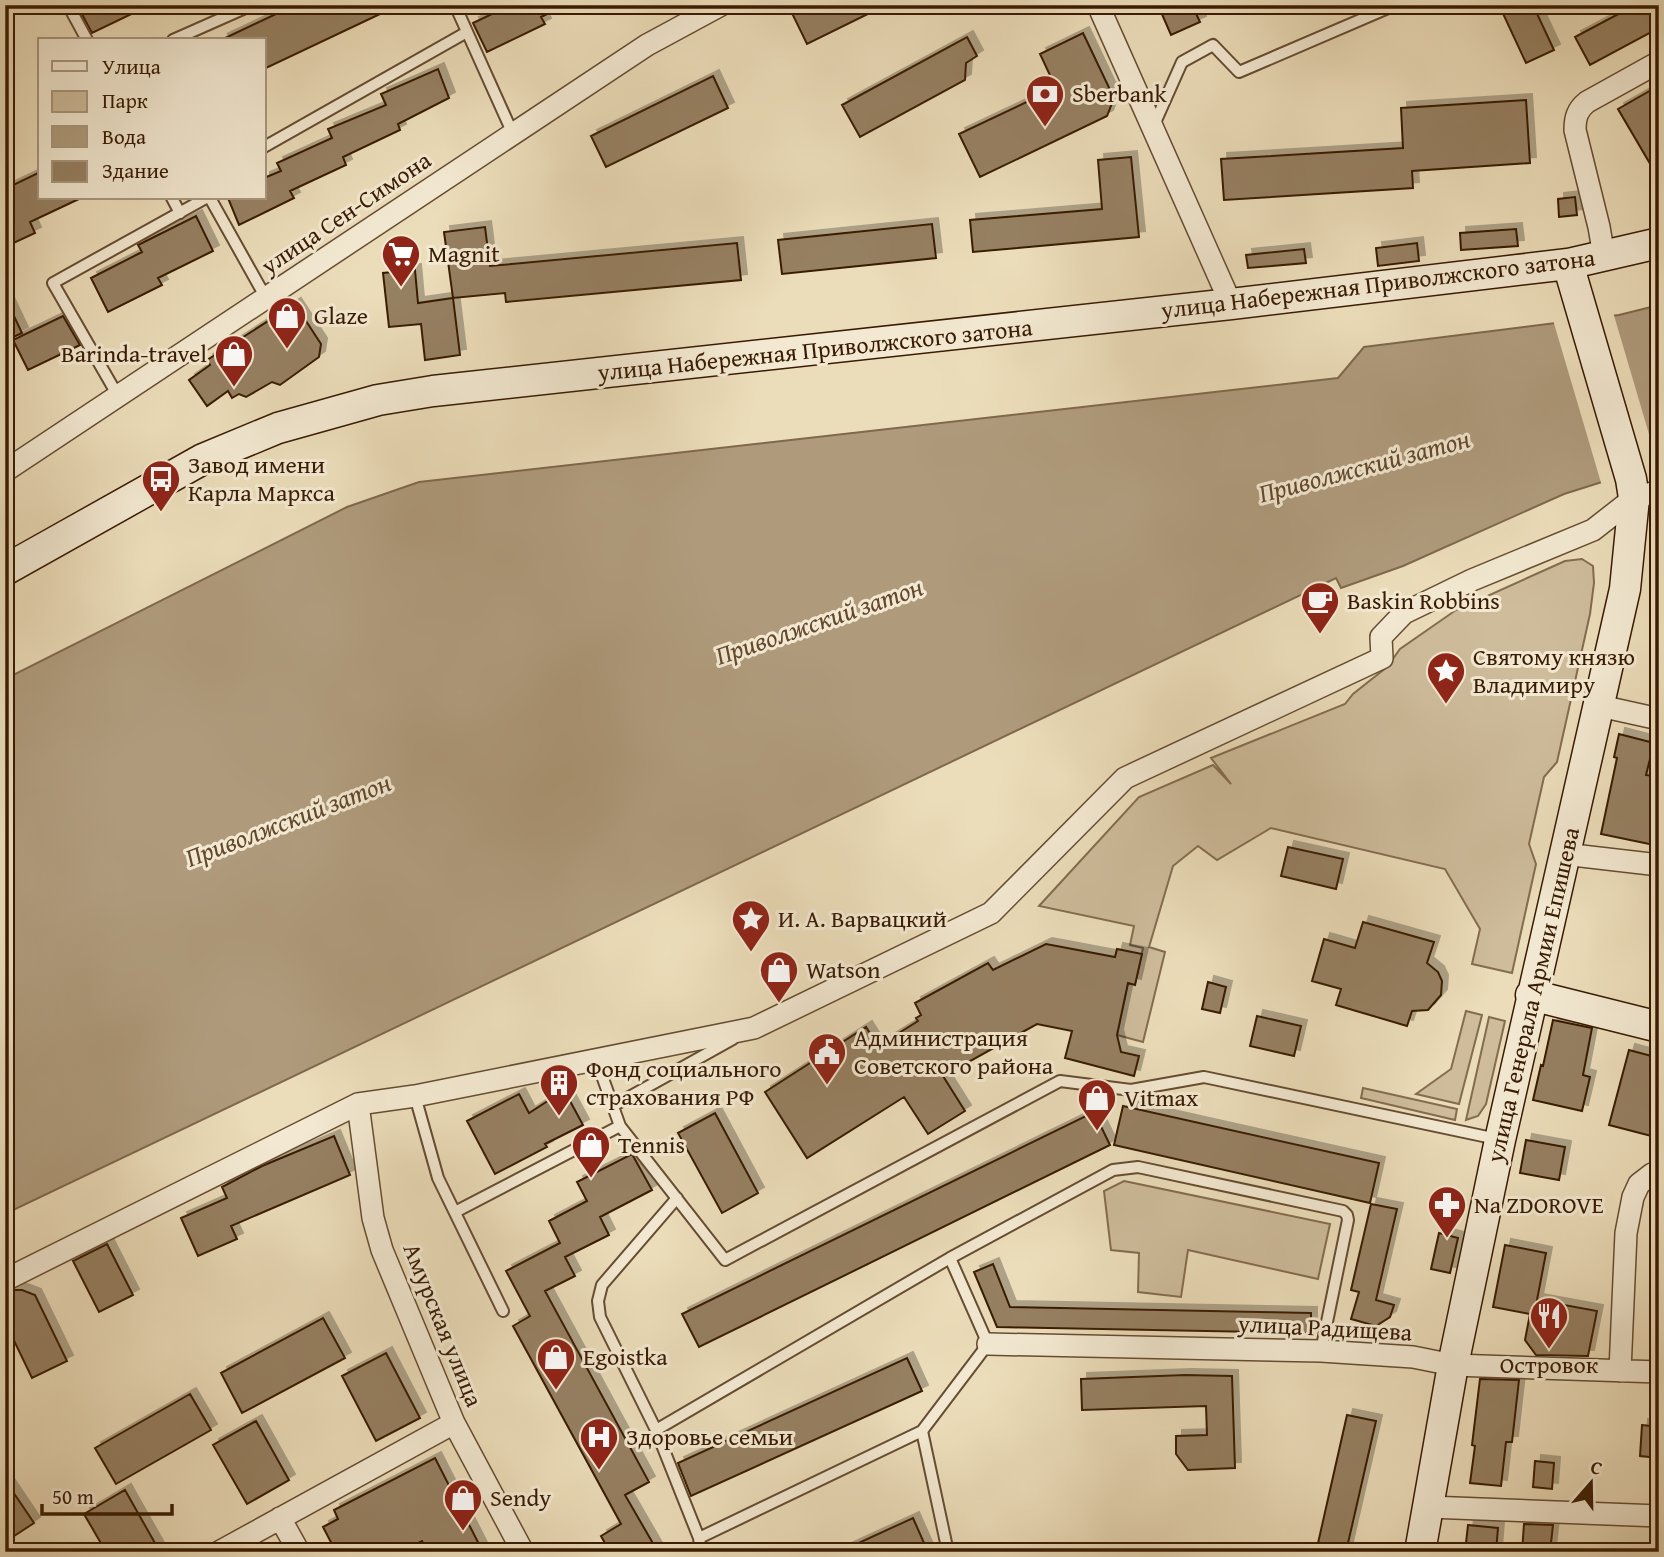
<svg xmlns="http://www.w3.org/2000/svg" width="1664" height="1557" viewBox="0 0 1664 1557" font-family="'Gentium Book Plus',serif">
<defs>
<filter id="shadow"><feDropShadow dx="6" dy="-6" stdDeviation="0" flood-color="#0004"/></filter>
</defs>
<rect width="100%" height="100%" fill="#ecddba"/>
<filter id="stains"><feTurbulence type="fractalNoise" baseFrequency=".00286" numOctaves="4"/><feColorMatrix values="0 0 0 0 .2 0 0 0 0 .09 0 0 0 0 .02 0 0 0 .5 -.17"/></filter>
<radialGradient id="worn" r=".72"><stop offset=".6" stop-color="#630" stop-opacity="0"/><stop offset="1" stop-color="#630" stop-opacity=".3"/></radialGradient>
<path fill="#cebc9b" stroke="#846c4f" stroke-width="2" d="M1582 559 1593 566 1594 583 1590 614 1557 762 1544 777 1529 844 1536 864 1512 973 1472 964 1480 929 1445 869 1271 828 1217 860 1198 846 1173 866 1149 947 1165 952 1143 1042 1117 1035 1128 983 1135 984 1143 948 1130 945 1134 926 1039 906 1139 797 1213 765 1231 784 1211 758 1345 704 1353 694 1387 667 1400 649 1456 610 1565 561Z
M1466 1011 1482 1015 1459 1104 1416 1094 1451 1069Z
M1489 1017 1505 1021 1486 1104 1478 1116 1466 1120Z
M1363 1088 1457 1109 1455 1120 1361 1098Z
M1124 1181 1330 1224 1318 1279 1188 1250 1181 1297 1138 1292 1139 1253 1111 1250 1104 1191Z"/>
<path fill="#af9b7c" stroke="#80684c" stroke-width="2" d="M1659 305V464L1564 494 1403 566 1341 588 1336 578 5 1214V679L347 507 419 482 1338 378 1364 347 1619 315Z"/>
<path fill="#ecddba" d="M1613 312 1659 468 1602 486 1553 320Z"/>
<path fill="#968062" stroke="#391b03" stroke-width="2" filter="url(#shadow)" d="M77 5H150L92 33Z
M295 5H399L264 69V40H221Z
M511 5H565L541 17 545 24 487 52 473 23Z
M788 5H886L807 44Z
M1158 5H1192L1200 22 1171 35Z
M1499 5H1533L1554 50 1526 63Z
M1624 5H1659V28L1590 65 1575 37 1626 10Z
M1083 33 1114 98 1107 116 980 177 959 134 1056 88 1040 54Z
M967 37 977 56 966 63 965 80 860 137 842 105Z
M438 69 449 98 398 124 400 130 343 157 346 165 290 191 294 198 239 225 228 198H264V178L281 171 277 163 332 138 328 129 386 105 381 94Z
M713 76 728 108 606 167 591 136Z
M1653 89 1659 100V179L1618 109Z
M1526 100 1530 163 1412 171 1413 188 1224 200 1221 159 1403 148 1401 108Z
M1131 157 1139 237 973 252 970 220 1102 209 1098 160Z
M40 172V198H81L30 222 35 233 5 247V204L13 200 7 188Z
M1575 197 1577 215 1559 217 1558 199Z
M196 216 213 251 158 278 162 285 108 312 91 278 142 252 138 245Z
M932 224 936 258 782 274 778 240Z
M485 227 490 266 737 243 741 280 506 302 505 293 453 298 444 232Z
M1516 229 1518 246 1461 250 1460 233Z
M1417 243 1419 261 1378 266 1376 248Z
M1304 249 1306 263 1248 268 1246 255Z
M415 270 418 303 453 298 460 355 425 360 421 324 389 327 383 273Z
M5 297 22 333 5 341Z
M295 304 321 344 319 357 280 385 272 382 246 397 239 394 232 398 228 391 207 406 189 380 210 365 207 360Z
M63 316 80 345 28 370 13 340Z
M1619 734 1654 743 1646 775 1659 777V846L1601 834 1617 758 1614 757Z
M1288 847 1343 859 1336 889 1281 876Z
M1363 922 1434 942 1427 963 1438 972 1442 981 1441 995 1428 1010 1412 1011 1407 1026 1336 1005 1341 989 1312 981 1324 939 1355 948Z
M1046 944 1115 957 1117 949 1142 954 1135 985 1128 983 1117 1035 1121 1052 1139 1056 1134 1076 1065 1058 1072 1031 1037 1024 943 1076 965 1111 928 1134 904 1097 807 1158 765 1092 866 1027 878 1046 918 1021 916 1018 921 1015 915 1003 988 963 993 970Z
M1208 982 1226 987 1220 1013 1202 1009Z
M1257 1016 1301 1026 1294 1056 1250 1046Z
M1553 1020 1592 1028 1583 1075 1590 1077 1582 1111 1533 1100 1541 1065 1543 1066Z
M1629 1050 1659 1058V1138L1609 1125Z
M519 1094 529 1113 557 1095 569 1099 583 1125 545 1144 547 1147 495 1174 467 1121Z
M1123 1106 1379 1163 1370 1203 1114 1145Z
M1094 1112 1110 1145 699 1347 682 1314Z
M715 1113 758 1193 722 1213 678 1133Z
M334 1136 350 1175 231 1226 237 1239 198 1256 181 1218 227 1198 222 1187 262 1166Z
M1526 1140 1565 1147 1559 1180 1520 1173Z
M632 1154 652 1190 600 1217 609 1235 565 1257 575 1276 545 1291 649 1482 625 1495 658 1552H610L601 1536 621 1524 513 1326 530 1316 506 1271 560 1243 549 1221 587 1201 577 1182Z
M1371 1204 1397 1209 1376 1300 1394 1305 1390 1317 1376 1326 1351 1319 1359 1292 1351 1290Z
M1439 1233 1458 1238 1450 1273 1431 1269Z
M107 1244 133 1295 99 1312 73 1261Z
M1505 1245 1546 1253 1537 1300 1597 1311 1588 1356 1536 1355 1525 1340 1530 1314 1493 1307Z
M993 1264 1010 1307 1311 1313V1333L997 1327 974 1272Z
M14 1290H22L35 1295 67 1361 32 1378 5 1322V1298Z
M323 1318 345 1358 242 1413 221 1373Z
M386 1353 420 1418 376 1441 342 1376Z
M907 1358 922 1391 691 1496 678 1463Z
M1185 1375 1232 1376 1235 1468 1188 1470 1176 1454V1436L1207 1435 1206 1406 1082 1410 1081 1379Z
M1480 1379 1519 1380 1512 1442H1506L1501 1486 1470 1483 1475 1446 1472 1445Z
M190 1394 211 1430 116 1484 95 1448Z
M1347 1415 1376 1421 1346 1552H1316Z
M256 1421 289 1480 247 1504 213 1445Z
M1642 1425 1659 1427V1458L1640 1456Z
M435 1458 483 1552H428L422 1541 401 1552H336L323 1527 338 1519 334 1510Z
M1535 1461 1554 1463 1552 1489 1533 1487Z
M5 1480 34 1523 5 1542Z
M125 1490 160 1552H106L84 1514Z
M913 1518 928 1552H839Z
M1524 1524 1553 1525 1550 1552H1522Z
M1468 1525 1498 1528 1496 1552H1465Z"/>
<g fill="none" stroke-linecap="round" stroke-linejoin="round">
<g stroke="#664c31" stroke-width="14">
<path id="service" d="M68 5 87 40
M455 5 513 134
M173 40 252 5
M1154 125 1182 62 1213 45 1239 72 1395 5
M264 147 467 32
M172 198 180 213
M210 198 266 298
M118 396 53 283 206 198
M415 1096 438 1178 503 1311
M613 1106 733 1039
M620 1126 725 1260 1060 1081 1131 1090 1204 1077 1497 1139
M677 1198 602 1285 598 1301 600 1317 656 1430 699 1538 701 1552
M455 1212 620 1126 596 1059
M656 1430 950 1258
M922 1431 988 1344 950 1258 1113 1170 1138 1167 1343 1211 1347 1215 1348 1220 1321 1351
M699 1538 922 1431 948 1552"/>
</g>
<g stroke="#664c31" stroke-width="24">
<path id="minor" d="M1098 5 1231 304
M1604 256 1599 227 1575 130C1575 118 1577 110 1587 102L1659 62
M5 471 647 45 721 5
M1600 706 1659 719
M1564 854 1659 865
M358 1104 373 1218 382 1250 454 1423 523 1552
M5 1280 358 1104 415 1096 754 1028 991 913 1125 778 1382 658 1381 637 1404 613 1472 580 1593 530 1634 498 1659 491
M988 1344 1321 1351 1413 1357 1453 1365 1659 1372
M1620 1371 1626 1233 1633 1197 1639 1184 1652 1174 1659 1175
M1429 1507 1659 1516
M280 1518 299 1552
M219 1552 454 1423"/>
</g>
<g stroke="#391b03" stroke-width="33">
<path id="secondary" d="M5 570 203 459 278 428 378 400 433 391 1231 304 1568 264 1659 243
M1531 995 1659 1027
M1420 1552 1453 1365 1500 1140 1625 589 1634 498 1631 479 1568 264"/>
</g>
<use href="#service" stroke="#f3e9d2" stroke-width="10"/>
<use href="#minor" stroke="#f3e9d2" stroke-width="21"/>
<use href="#secondary" stroke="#f3e9d2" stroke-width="30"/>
</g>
<defs>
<g id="bank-pin" transform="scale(2.0125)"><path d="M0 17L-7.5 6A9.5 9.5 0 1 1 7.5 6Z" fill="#8f2418" stroke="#f3e9d2"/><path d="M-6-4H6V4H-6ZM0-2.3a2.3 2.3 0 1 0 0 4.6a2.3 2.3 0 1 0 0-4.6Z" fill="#fff"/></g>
<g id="supermarket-pin" transform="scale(2.0125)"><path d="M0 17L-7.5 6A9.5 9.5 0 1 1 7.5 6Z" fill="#8f2418" stroke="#f3e9d2"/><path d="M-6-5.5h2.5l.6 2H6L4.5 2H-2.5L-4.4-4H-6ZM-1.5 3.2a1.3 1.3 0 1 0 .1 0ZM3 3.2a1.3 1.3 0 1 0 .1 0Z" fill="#fff"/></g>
<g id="shop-pin" transform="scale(2.0125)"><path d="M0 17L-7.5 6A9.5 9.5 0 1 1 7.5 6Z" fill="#8f2418" stroke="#f3e9d2"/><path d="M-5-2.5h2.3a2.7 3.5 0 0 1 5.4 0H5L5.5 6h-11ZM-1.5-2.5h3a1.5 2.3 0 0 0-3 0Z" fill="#fff"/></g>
<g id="bus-pin" transform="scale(2.0125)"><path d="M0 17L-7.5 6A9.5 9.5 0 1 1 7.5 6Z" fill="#8f2418" stroke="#f3e9d2"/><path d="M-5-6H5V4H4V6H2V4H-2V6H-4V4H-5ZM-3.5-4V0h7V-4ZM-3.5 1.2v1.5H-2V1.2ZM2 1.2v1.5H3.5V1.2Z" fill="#fff"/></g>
<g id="cafe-pin" transform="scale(2.0125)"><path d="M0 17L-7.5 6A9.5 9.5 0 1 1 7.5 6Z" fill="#8f2418" stroke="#f3e9d2"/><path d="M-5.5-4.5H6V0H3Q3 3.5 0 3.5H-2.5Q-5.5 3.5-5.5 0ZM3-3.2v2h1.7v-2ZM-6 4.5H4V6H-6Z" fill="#fff"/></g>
<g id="sight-pin" transform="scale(2.0125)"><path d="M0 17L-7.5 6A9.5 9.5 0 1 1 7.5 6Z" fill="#8f2418" stroke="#f3e9d2"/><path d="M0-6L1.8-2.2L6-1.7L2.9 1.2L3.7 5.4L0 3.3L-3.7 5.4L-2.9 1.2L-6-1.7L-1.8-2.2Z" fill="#fff"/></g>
<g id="civic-pin" transform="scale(2.0125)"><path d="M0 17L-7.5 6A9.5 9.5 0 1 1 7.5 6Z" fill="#8f2418" stroke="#f3e9d2"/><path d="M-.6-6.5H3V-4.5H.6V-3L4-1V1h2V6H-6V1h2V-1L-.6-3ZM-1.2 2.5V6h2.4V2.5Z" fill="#fff"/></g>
<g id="building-pin" transform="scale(2.0125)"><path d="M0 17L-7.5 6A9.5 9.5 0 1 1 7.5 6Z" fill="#8f2418" stroke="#f3e9d2"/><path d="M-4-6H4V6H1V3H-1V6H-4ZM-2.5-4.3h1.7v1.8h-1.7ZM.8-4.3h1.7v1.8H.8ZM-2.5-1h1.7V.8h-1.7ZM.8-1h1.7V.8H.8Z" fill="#fff"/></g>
<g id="pharmacy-pin" transform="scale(2.0125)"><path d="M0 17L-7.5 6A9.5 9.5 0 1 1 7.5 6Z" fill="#8f2418" stroke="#f3e9d2"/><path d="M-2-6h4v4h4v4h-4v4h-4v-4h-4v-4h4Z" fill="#fff"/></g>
<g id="restaurant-pin" transform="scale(2.0125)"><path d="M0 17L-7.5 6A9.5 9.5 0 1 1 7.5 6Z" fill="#8f2418" stroke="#f3e9d2"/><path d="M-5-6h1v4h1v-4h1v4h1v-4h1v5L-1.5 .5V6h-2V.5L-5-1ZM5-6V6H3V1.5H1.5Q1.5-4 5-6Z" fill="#fff"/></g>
<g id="hospital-pin" transform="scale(2.0125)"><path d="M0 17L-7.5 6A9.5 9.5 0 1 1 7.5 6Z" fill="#8f2418" stroke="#f3e9d2"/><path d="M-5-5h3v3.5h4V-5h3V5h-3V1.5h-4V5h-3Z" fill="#fff"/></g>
</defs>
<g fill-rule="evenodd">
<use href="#bank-pin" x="1045" y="94"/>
<use href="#supermarket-pin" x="401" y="254"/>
<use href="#shop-pin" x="287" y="316"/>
<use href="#shop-pin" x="234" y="354"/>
<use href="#bus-pin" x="161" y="479"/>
<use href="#cafe-pin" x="1320" y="601"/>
<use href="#sight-pin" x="1446" y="671"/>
<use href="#sight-pin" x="751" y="919"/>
<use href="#shop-pin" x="779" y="970"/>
<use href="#civic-pin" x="827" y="1052"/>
<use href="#building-pin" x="559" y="1083"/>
<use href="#shop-pin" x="1097" y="1098"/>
<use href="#shop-pin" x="591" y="1145"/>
<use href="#pharmacy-pin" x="1447" y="1205"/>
<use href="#restaurant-pin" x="1549" y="1316"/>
<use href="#shop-pin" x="556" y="1357"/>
<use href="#hospital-pin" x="599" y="1437"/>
<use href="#shop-pin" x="463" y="1498"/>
</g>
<g text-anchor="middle" stroke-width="6" stroke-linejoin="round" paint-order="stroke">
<g font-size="24" fill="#391b03" stroke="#f3e9d2" text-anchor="start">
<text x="1072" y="102">Sberbank</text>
<text x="428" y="262">Magnit</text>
<text x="314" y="324">Glaze</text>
<text x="207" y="362" text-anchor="end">Barinda-travel</text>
<text x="188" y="473">Завод имени<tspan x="188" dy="28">Карла Маркса</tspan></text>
<text x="1347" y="609">Baskin Robbins</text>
<text x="1473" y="665">Святому князю<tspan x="1473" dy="28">Владимиру</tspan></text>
<text x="778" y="927">И. А. Варвацкий</text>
<text x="806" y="978">Watson</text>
<text x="854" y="1046">Администрация<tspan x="854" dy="28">Советского района</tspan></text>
<text x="586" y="1077">Фонд социального<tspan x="586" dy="28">страхования РФ</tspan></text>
<text x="1124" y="1106">Vitmax</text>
<text x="618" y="1153">Tennis</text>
<text x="1474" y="1213">Na ZDOROVE</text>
<text x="583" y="1365">Egoistka</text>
<text x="1549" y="1373" text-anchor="middle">Островок</text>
<text x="626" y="1445">Здоровье семьи</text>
<text x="490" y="1506">Sendy</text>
</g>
<g font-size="24" fill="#391b03" stroke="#f3e9d2">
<text transform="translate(346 213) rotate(-34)" y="8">улица Сен-Симона</text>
<text transform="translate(1378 284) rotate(-7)" y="8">улица Набережная Приволжского затона</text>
<text transform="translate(815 350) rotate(-6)" y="8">улица Набережная Приволжского затона</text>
<text transform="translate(1533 995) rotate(-77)" y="8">улица Генерала Армии Епишева</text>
<text transform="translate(443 1325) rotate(68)" y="8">Амурская улица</text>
<text transform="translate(1325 1328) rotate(3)" y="8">улица Радищева</text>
</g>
<g font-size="26" font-style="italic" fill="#62482d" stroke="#f3e9d2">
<text transform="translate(1364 466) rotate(-15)" y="9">Приволжский затон</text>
<text transform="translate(819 621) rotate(-19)" y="9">Приволжский затон</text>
<text transform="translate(288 820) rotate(-21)" y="9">Приволжский затон</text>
</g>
</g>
<rect width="1664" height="1557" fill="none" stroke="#ecddba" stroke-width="28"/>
<rect x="7" y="7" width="1650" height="1543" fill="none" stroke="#391b03" stroke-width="3.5"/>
<rect x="14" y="14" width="1636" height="1529" fill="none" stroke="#391b03" stroke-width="2"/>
<rect x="38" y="38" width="228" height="161" fill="#f3e9d2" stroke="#a9977f" stroke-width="2"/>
<rect x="52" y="61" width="35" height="10" fill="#f3e9d2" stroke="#a9977f" stroke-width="2"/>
<text x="102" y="74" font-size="21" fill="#391b03">Улица</text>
<rect x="52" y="91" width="35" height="21" fill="#cebc9b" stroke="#a9977f" stroke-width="2"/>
<text x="102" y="108" font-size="21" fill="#391b03">Парк</text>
<rect x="52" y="126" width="35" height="21" fill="#af9b7c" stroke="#a9977f" stroke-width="2"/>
<text x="102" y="144" font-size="21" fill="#391b03">Вода</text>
<rect x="52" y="161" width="35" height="21" fill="#968062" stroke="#a9977f" stroke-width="2"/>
<text x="102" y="178" font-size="21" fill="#391b03">Здание</text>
<g transform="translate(1591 1483) rotate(20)" stroke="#f3e9d2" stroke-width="5" paint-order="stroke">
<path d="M0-5L12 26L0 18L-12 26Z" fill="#391b03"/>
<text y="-10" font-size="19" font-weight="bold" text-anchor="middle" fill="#391b03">С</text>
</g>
<path d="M42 1504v10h130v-10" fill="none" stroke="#391b03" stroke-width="3.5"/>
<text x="52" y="1504" font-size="21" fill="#391b03" stroke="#f3e9d2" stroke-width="5" paint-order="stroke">50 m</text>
<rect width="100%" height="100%" filter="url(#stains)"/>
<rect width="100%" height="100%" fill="url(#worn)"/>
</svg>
